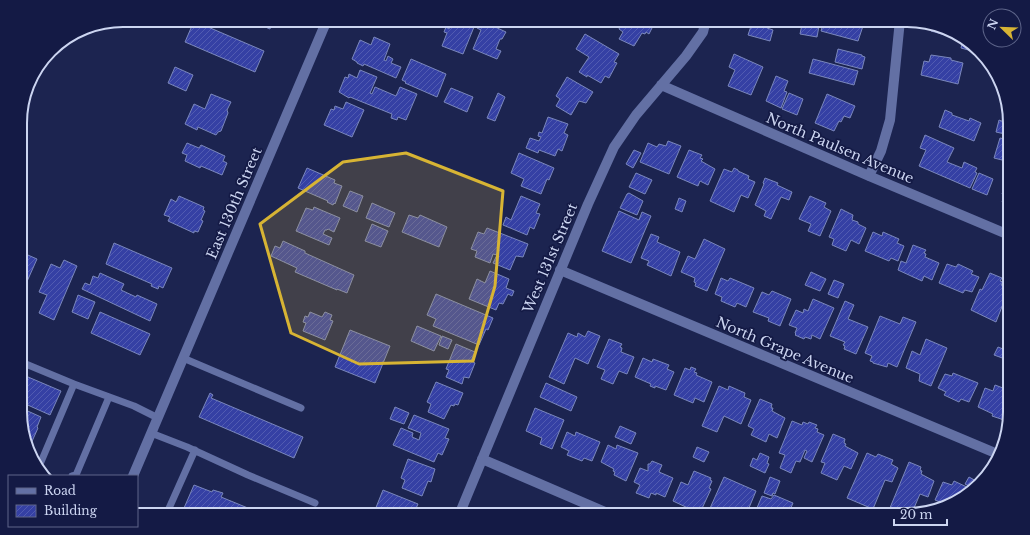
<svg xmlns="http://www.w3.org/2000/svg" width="1030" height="535" viewBox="0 0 1030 535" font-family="'Libre Baskerville',serif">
<defs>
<pattern id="building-hatch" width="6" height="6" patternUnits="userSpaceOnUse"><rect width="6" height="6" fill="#3540a4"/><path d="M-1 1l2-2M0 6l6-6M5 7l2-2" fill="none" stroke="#515bb1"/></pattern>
</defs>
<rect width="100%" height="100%" fill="#1c2450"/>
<path fill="url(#building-hatch)" stroke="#7a87bc" d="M249 20H273L270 29Z
M452 20H472L470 26 474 27 463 54 442 46 447 33 444 32 446 27 449 29Z
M480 20 506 32 502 39H500L496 49 501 51 497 59 473 49 481 30 477 28Z
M623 20H651L655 22 649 34 646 32 645 34 642 33 634 46 619 39 623 32 619 29Z
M736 20H769L767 28 773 30 770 41 748 35 751 26 735 22Z
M803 20H813L812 24 819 26 817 37 800 34Z
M837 20H855L864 23 858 41 821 31 824 21 836 24Z
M194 21 264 51 255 72 185 42Z
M932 26 953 31 979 53 961 48 963 40 931 31Z
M585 34 619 54 614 62 617 63 609 78 605 76 601 83 587 75V77L579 72 589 57 576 49Z
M374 37 390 44 384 60 386 61 388 56 393 59 391 63 401 67 396 78 364 64 363 66 357 63V62L352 59 360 40 371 45Z
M838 49 862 55V56L865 57 862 69 835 62Z
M734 54 763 67 751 95 728 86 735 70 729 67Z
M931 55 951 58V60L963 63 958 84 921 75 924 61 929 62Z
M411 59 446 74 437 97 405 83 406 82 402 80Z
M813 59 858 71 854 85 809 73Z
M175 67 193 75 186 91 168 83Z
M360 70 377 77 370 93 372 94 375 87 396 96 400 87 417 94 406 120 398 117 397 120 391 118 392 114 350 97 349 98 339 92 345 77 348 78 349 74 357 78Z
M776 76 788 81 784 91 787 92 781 108 766 101Z
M567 77 593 92 586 103 579 101 571 115 556 106 560 99 556 96Z
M451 88 473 97 467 112 444 102Z
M498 93 505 97 495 121 487 118Z
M789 93 803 99 797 115 782 109Z
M211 94 231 102 227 110 228 113 221 131 218 132 216 135 198 127 197 130 185 124 194 104 205 109Z
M827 94 855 106 850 118 844 116 841 122 839 121 834 131 815 123Z
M346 102 364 110 352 137 324 125 331 109 334 110 335 106 343 109Z
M1008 107 1009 110V135L996 132 999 120 1004 122Z
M945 110 952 113V115L969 121 970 118 981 123 974 141 939 127Z
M548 117 568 124 564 133 568 135 562 151 558 149 555 156 539 150 538 153 526 148 530 138 539 141 541 137 538 136 539 132 542 133Z
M925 135 954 148 947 162 962 168 964 162 977 168 975 172 977 173 970 188 919 166 926 150 920 148Z
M1000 138 1009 140V156L1004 154 1002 160 994 158Z
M668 141 681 146 669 174 640 162 648 143 657 147 659 144 666 146Z
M187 143 199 148 201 145 225 156 223 161 227 163 222 175 201 166 200 168 185 161 187 155 182 153Z
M634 150 641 153 633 168 626 164Z
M689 150 702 155 700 158 703 159 701 161 715 169 708 185 700 181 698 186 677 177Z
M519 153 554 168 549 180 547 179 541 194 521 186 524 179 511 173Z
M307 168 335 180 334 183 342 186 335 204 334 203 333 205 327 202 328 201 298 188Z
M734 168 738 170V171L749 176 748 179 755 182 748 198 741 195 734 212 710 201 724 169 732 172Z
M636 173 652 180 645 194 629 187Z
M979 173 993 179 987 195 972 189Z
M765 178 778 183 777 185 792 192 789 200 781 197 771 219 764 216 766 211 755 205 764 184 763 183Z
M1004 189 1009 191V205L1002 202 1005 196 1002 194Z
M350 191 363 196 357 212 343 206Z
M629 193 643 201 637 215 620 208 627 194Z
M179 196 204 207 203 210 205 211 201 220 203 221 198 232 194 231V233L168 221 170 217 164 215 171 199 176 202Z
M521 196 540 204 536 213 540 214 534 229 530 227 527 235 503 225 506 217 511 220Z
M810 196 826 203 824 207 831 211 820 236 808 231 811 224 799 219Z
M679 198 686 201 682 212 675 209Z
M372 203 395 213 389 227 366 218Z
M314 207 340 218 334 232 328 229 327 230H325L323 234 332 238 329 245 296 231 306 208 313 210Z
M841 209 853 215 852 220 858 222V224L866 228 859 244 851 240 846 251 832 245 834 239 829 237Z
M619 211 639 220 642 212 651 216 631 263 602 251Z
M409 215 418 218 420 215 447 227 439 247 402 232Z
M372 224 388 231 381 247 365 241Z
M487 228 528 244 523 257 516 256 510 270 493 263 497 255 493 254 490 263 475 257 477 251 471 249 478 232 484 234Z
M873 232 882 236 883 232 899 239 897 243 904 246 898 261 891 258 889 261 865 251Z
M651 234 659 237 657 242 680 252 671 276 647 265 649 261 641 258Z
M704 239 725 249 707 291 695 286 696 283 694 282 695 278 681 272 688 256 695 259Z
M283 241 305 251V253L354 275 347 293 337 289V290L295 272 297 268 271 256 275 246 280 248Z
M114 243 172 268 163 288 159 286 158 289 151 286 152 284 106 264Z
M913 245 926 250 924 253 926 254 925 257 939 263 932 280 924 276 922 281 898 270 901 261 906 263Z
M21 252 37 259 25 286 21 284Z
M64 260 77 266 54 320 39 313 47 295 39 292 51 264 60 268Z
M947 264 956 267 958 264 973 271 971 274 979 277 972 292 965 290 963 293 939 283Z
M490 271 509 279 506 288 514 291 512 296 508 294 503 304 499 303 496 310 469 299 477 279 485 283Z
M811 272 826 279 820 291 805 285Z
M100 273 124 284 121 290 136 297 137 295 157 304 150 321 82 289 85 283 90 285 93 276 98 278Z
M990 273 1002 278 1000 281 1003 282 1001 285 1010 288V307L1003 304 996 322 971 310 980 289 982 290Z
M721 278 728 281 730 278 754 288 746 307 737 303 735 307 721 301 722 297 715 294Z
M834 280 844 284 838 298 828 294Z
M772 291 791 299 780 326 768 321 769 318 753 312 762 292 769 295Z
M436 294 493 318 488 330 486 329 479 345 433 326 436 319 427 315Z
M78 295 95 302 88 319 72 312Z
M813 299 834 308 820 339 812 335 811 339 805 337 804 339 795 335 796 334 795 333 797 328 789 325 796 310 803 313 804 309 808 311Z
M845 301 854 305 848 319 868 327 856 354 844 349 845 346 843 345 845 342 830 336Z
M100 312 150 334 140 355 91 333Z
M310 312 322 317 325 312 332 315 330 320 333 321 325 340 303 331 306 323 303 322 305 316 308 317Z
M880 316 900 324 903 317 916 322 897 367 888 363 887 367 873 363V362L870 361 872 356 865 353Z
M417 326 441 336 434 351 411 341Z
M350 330 390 346 375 383 335 367Z
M588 331 600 336 588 364 575 358 564 384 549 377 568 333 577 337 578 333 585 337Z
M442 336 452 340 448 349 439 345Z
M609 339 622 344 620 347 622 348 621 352 634 357 627 374 619 371 613 384 601 379 605 370 597 367Z
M926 339 947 348 931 386 919 381 920 374 906 368 912 351 920 355Z
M456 344 475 352 471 361 475 363 469 378 464 377 462 384 446 377 449 370 446 369Z
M998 347 1008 351 1005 359 994 355Z
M643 358 652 362 653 359 669 365 667 369 674 372 666 390 655 386V388L650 386 651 384 635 377Z
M691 367 696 369 694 372 697 373 696 375 712 382 704 402 695 398 693 403 674 395 685 368 690 370Z
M953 373 978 383 969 402 961 399 959 402 944 395 946 392 938 388 945 374 952 376Z
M21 374 61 391 50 415 21 402Z
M1006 379 1010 381V405L1004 420 992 416 993 414 978 407 985 388 993 391 995 385 1003 388Z
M436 382 463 393 458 405 455 404 454 406 451 405 444 419 428 412 431 404 427 402Z
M546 383 577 397 571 411 540 397Z
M719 386 728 390 729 386 745 393 744 397 751 400 741 424 724 416 717 432 702 426Z
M210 393 213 395 211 398 303 437 294 458 199 417Z
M760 399 772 404 771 408H773L772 411 785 418 777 438 769 434 766 442 751 435 754 429 748 426Z
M395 407 409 413 404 424 390 419Z
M21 408 41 417 37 427 38 428 29 448 21 425Z
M535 408 564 420 552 449 540 444 542 438 526 431Z
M414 415 449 429 445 438 449 439 442 455 438 453 434 462 393 445 401 428 413 433 412 437 419 440 421 433 408 428Z
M792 421 802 425 803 422 808 424 809 422 817 425 815 428 818 429 817 432 824 435 812 462 804 458 807 451 805 450 800 462 796 461 791 473 780 468 785 455 779 453Z
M620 426 636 433 631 444 615 437Z
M567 432 575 436 576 432 600 442 592 461 584 458 582 461 567 455 569 451 561 447Z
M833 434 845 439 844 443 846 444 845 446 858 453 851 469 844 466 837 480 821 473 825 463 821 462Z
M608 445 616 449 617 445 638 453 626 481 614 475 615 472 613 471 614 469 601 462Z
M697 447 709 452 704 462 693 457Z
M760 453 769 457 767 463 769 464 765 473 750 466 753 458 757 460Z
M867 453 876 457 878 454 893 460 891 464 898 468 892 482 885 480 873 509 847 498Z
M408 459 435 469 431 482 428 481 422 496 402 488 405 480 401 478Z
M652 461 662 465 659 472 673 478 665 497 656 493V495L651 493 649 498 636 493 640 485 634 482 640 468 648 471V464H650Z
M909 462 921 467 920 470 922 471 921 474 934 481 928 497 920 494 911 515H887Z
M694 471 711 478 710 480 712 481 709 488 711 489 699 515 688 514 689 511 687 510 688 508 673 501 681 482 688 485Z
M724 477 756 491 746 515H707Z
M770 477 780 481 775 494 773 493 772 496 764 493Z
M969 477 978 482 972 488 965 484Z
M954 481 969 488 967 492 968 493 964 498 945 504 935 500 943 482 952 485Z
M194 485 212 492 213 490 223 493 221 497 265 515H181Z
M383 490 418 504 414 513 417 515H373Z
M774 495 793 503 788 515H754L762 496 771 499Z"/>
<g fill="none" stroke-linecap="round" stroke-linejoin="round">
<path stroke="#6370a4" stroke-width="7" d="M183 358 301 408
M21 362 74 384 38 469
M74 384 134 406 158 418
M151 433 187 447 248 475 315 503
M72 476 76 475 109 397
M166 515 195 450"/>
<path stroke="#6370a4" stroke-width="10" d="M661 85 869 176 1009 235
M869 176 881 151 890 120 900 20
M560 270 1000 455
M482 459 612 515
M459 515 588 204 614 147 636 115 686 56 703 32 706 20"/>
<path stroke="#6370a4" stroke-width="10" d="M133 476 327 20"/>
</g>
<path fill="#d7b434" fill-opacity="0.2" stroke="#d7b434" stroke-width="3" stroke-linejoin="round" d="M406 153 503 191 495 286 473 361 359 364 291 333 260 224 343 162Z"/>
<g text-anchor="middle" stroke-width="3.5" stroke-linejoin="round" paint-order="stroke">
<g font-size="14" fill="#ccd5f1" stroke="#141a45">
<text transform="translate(840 148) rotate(23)" y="5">North Paulsen Avenue</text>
<text transform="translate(234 203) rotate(-67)" y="5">East 130th Street</text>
<text transform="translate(550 258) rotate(-67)" y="5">West 131st Street</text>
<text transform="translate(785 350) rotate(23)" y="5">North Grape Avenue</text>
</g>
</g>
<path d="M0 0H1030V535H0ZM123 27H907A96 96 0 0 1 1003 123V412A96 96 0 0 1 907 508H123A96 96 0 0 1 27 412V123A96 96 0 0 1 123 27Z" fill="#141a45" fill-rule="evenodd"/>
<path fill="none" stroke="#ccd5f1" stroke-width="2" d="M123 27H907A96 96 0 0 1 1003 123V412A96 96 0 0 1 907 508H123A96 96 0 0 1 27 412V123A96 96 0 0 1 123 27Z"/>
<rect x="8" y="475" width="130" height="52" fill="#141a45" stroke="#5e658a"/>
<rect x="16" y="488" width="20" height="6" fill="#6370a4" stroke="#5e658a"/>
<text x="44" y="495" font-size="12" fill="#ccd5f1">Road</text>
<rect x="16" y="505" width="20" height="12" fill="url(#building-hatch)" stroke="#5e658a"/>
<text x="44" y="515" font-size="12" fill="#ccd5f1">Building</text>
<g transform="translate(1002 28) rotate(293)"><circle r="19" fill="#141a45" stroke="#5e658a"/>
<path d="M0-3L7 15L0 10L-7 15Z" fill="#d7b434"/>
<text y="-6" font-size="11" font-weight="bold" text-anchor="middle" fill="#ccd5f1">N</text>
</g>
<path d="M894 519v6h53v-6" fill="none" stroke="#ccd5f1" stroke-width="2"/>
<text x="900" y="519" font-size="12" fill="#ccd5f1" stroke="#141a45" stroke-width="3" paint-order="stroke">20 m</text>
</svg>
